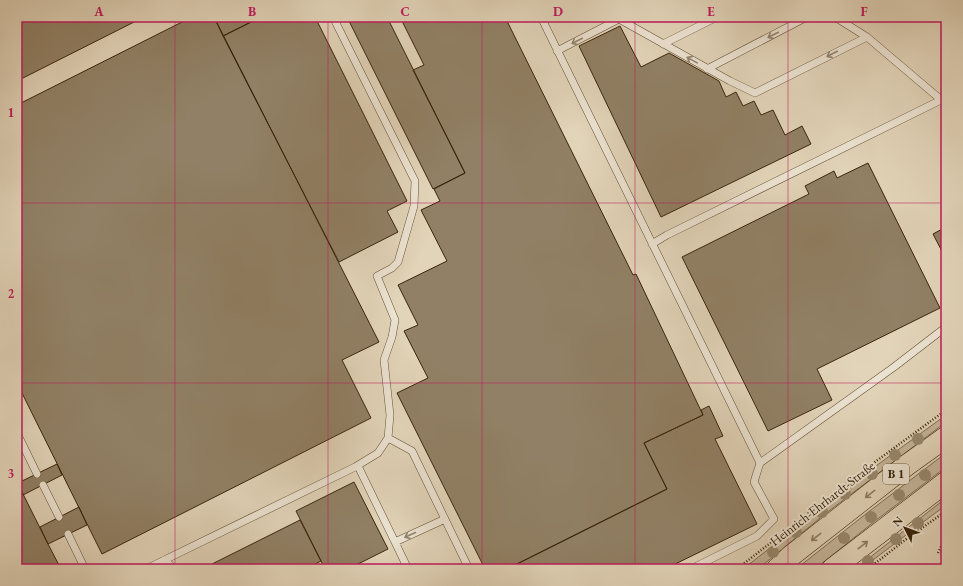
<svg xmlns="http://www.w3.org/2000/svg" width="963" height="586" viewBox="0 0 963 586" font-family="'EB Garamond',serif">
<rect width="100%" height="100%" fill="#e2d4b9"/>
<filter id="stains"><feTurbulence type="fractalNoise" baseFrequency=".005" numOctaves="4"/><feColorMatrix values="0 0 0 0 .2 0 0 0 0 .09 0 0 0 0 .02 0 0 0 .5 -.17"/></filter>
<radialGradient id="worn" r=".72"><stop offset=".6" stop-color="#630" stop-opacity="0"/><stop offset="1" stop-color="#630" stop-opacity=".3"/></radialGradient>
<path fill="#c5b69b" stroke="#7f6e52" d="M946 415V422L825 514 758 569H743L869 471Z
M946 453V467L875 521 815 569H796L867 513Z
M946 498V505L861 569H855Z"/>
<path fill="#918065" stroke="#39250a" d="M17 17H144L17 81Z
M192 17H214L379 342 342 360 371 418 102 554 17 383V105Z
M214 17H261L223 36Z
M261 17H315L407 201 387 211 398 232 339 262 223 36Z
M347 17H387L465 173 433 189Z
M400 17H505L633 275 636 274 703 415 644 443 667 489 507 569H485L397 393 428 378 404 331 418 325 398 285 447 261 421 210 440 201 434 189 465 173 413 70 424 65Z
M620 26 641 67 669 53 719 81 726 97 736 92 743 106 754 101 761 115 773 110 785 135 802 126 811 144 661 217 579 46Z
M868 163 940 308 817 369 832 400 768 431 682 257 809 194 805 186 834 171 837 178Z
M946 227V259L933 234Z
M709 406 723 436 715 439 757 524 665 569H507L667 489 644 443 703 415 701 410Z
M57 464 62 475 23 495 18 483Z
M17 482 48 544 61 569H17Z
M354 482 388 549 348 569H325L296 511Z
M79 507 87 525 48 544 40 527Z
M300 520 321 561 305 569H218L212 564Z"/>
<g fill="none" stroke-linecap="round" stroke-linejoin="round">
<g stroke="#635136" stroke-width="8">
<path id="service" d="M541 17 760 463 894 367 946 327
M835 17 867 37 946 104
M663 44 717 17
M557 51 619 19 730 81 755 93 867 37
M707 69 807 17
M652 244 667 235 941 100
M17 433 37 474
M388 438 412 451 469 569
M358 466 395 542 445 519
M43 485 59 517
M68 534 85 569
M395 542 408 569
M165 560 174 569
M146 569 355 467 378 453 388 438 390 415 384 360 392 337 395 320 377 276 392 268 398 262 414 206 415 181 333 17
M691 569 757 536 774 519 754 482 760 463"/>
</g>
<g stroke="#39250a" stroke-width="22">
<path id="primary" d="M777 569 792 555 907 465 946 437
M832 569 946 482"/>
</g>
<path stroke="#39250a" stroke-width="2.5" stroke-dasharray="1 2" stroke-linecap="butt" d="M938 553 946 536
M737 569 864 470 946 410
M868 569 905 540 946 511"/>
<use href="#service" stroke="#ece3d2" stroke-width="7"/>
<use href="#primary" stroke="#e2d4b9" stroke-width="21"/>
</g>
<g fill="#98886d">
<circle cx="918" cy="439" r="6"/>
<circle cx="895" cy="455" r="6"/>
<circle cx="872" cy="474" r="6"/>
<circle cx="925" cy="475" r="6"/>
<circle cx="845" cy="494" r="6"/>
<circle cx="899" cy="495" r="6"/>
<circle cx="822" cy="512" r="6"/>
<circle cx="871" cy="517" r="6"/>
<circle cx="918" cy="523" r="6"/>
<circle cx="796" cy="532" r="6"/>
<circle cx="844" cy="538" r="6"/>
<circle cx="896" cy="539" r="6"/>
<circle cx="773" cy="552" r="6"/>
<circle cx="868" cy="561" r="6"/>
</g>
<defs><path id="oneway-shaft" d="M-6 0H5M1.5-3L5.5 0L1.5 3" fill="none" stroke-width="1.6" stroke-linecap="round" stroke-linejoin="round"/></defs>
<g stroke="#92846e">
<use href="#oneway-shaft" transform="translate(773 35) rotate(153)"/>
<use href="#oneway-shaft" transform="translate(577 41) rotate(153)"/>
<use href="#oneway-shaft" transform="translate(832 54) rotate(153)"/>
<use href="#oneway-shaft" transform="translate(692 60) rotate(-151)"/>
<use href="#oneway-shaft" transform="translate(410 535) rotate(156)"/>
</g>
<g stroke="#8e7c62">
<use href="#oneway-shaft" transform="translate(870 494) rotate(142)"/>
<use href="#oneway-shaft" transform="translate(816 537) rotate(142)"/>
<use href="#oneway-shaft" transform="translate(863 545) rotate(-38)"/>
</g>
<path fill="none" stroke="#c2185b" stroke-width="1" stroke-opacity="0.55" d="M175 17V569M328 17V569M482 17V569M635 17V569M788 17V569M17 203H946M17 383H946"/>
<g text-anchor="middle" stroke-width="4" stroke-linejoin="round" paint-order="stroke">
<rect fill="#ece3d2" stroke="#6f5e46" stroke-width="1" x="883" y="464" width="26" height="20" rx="3"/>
<g font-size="12" font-weight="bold" fill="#39250a">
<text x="896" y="478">B 1</text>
</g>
<g font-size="13" fill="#39250a" stroke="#ece3d2">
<text transform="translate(822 503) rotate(-38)" y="5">Heinrich-Ehrhardt-Straße</text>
</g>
</g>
<rect width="963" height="586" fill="none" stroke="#e2d4b9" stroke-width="44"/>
<g transform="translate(905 528) rotate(312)" stroke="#ece3d2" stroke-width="3" paint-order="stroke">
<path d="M0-3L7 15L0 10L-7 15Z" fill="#39250a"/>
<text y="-6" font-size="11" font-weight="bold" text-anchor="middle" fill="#39250a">N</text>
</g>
<rect x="22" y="22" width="919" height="542" fill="none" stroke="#c2185b" stroke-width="1.5"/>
<g font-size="13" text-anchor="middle" font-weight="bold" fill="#c2185b">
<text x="99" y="16">A</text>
<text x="252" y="16">B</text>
<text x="405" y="16">C</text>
<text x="558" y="16">D</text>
<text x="711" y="16">E</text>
<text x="864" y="16">F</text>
<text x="11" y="117">1</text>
<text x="11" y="298">2</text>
<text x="11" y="478">3</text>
</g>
<rect width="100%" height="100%" filter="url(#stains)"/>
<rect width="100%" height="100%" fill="url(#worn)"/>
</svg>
